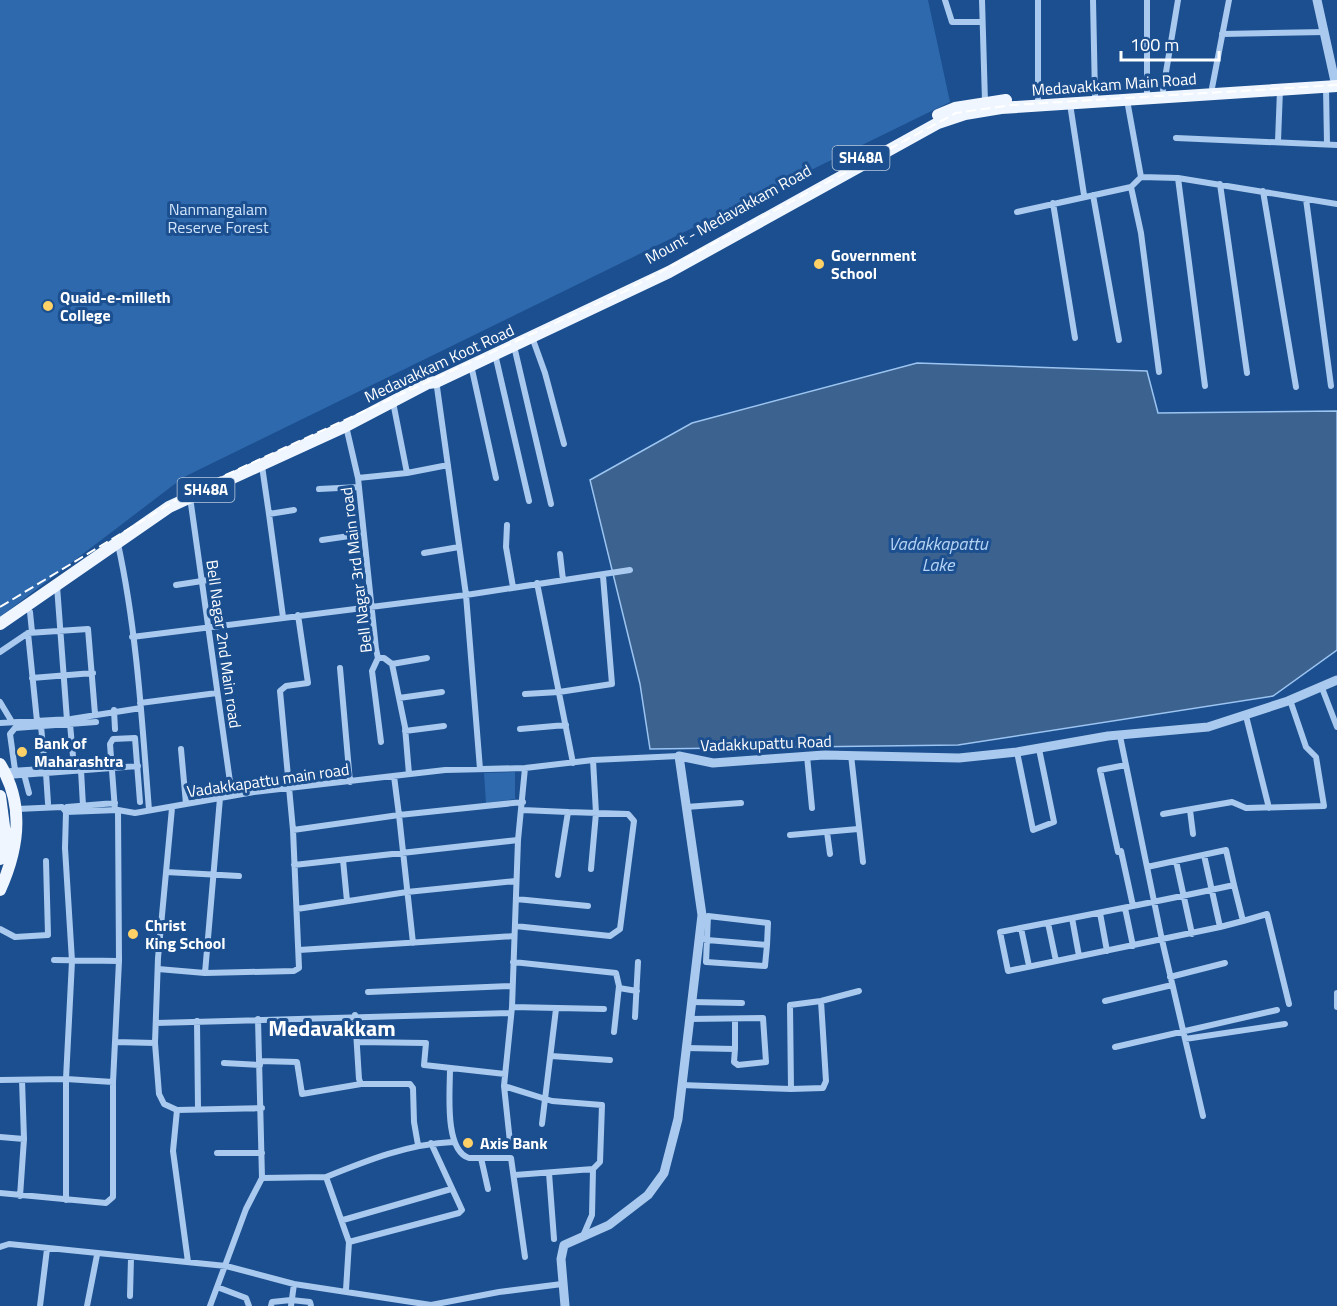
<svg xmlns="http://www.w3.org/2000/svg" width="1337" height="1306" viewBox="0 0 1337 1306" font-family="'Titillium Web',sans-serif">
<rect width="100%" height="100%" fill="#1b4f8f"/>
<path fill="#2e69ad" d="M0 0H928L950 102 184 477 0 617Z
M515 772V799L486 803 484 773Z"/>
<path fill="#3c6290" stroke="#9cc4f0" stroke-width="1.5" d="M917 363 1147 371 1158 413 1337 411V650L1273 696 958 745 650 749 640 684 590 480 692 423Z"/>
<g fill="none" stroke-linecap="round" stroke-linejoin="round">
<path stroke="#a9c9ee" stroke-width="6" d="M945 0 952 22H981
M982 0 985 102
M1093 0 1095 95
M1147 0V98
M1222 34 1325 32
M1326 87 1327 144
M1212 88 1229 0
M1163 90 1178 0
M1127 100 1141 177
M1070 104 1084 195
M1038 105V0
M1176 138 1337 145
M1278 141 1280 90
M1178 178 1205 386
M1220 184 1247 373
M1131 187 1141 233 1159 372
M1263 191 1296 387
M1093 195 1119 340
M1306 199 1331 386
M1053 203 1075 338
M1017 212 1131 187 1141 177 1178 178 1337 204
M532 337 545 373 564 444
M514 346 551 504
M495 354 529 501
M471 365 496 478
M436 380 466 595 630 570
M346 426 358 478 376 649 378 658H384L392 664 405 727 409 774
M262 466 269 514
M407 473 448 465
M358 478 407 473 393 402
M319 489 359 487
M190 497 232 796
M507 525 506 547 513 587
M322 540 363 534
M118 544C137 631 142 722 149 810
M424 553 459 547
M560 554 563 580
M537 583 573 763
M176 585 215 579
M57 586 67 720
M30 612 32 632
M283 617 269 514 294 510
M28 633 37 721
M132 637 466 595 480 769
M0 652 28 633 88 629 95 714
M378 658 372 671 381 742
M392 664 427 658
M340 668 350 782
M32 678 93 673
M1322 688 1337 727
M525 694 559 692 612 684 603 576
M399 698 442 692
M0 702 12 722
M140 703 217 693
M114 710 115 729
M1246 716 1269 808
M0 723 71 719 141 708
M70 724 74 767
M41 726 45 768
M520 729 566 725
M405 731 444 726
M1120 736 1162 940 1203 1116
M181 749 186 804
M1017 752 1033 830 1054 822 1039 749
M851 755 863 862
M807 756 812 808
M1126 765 1100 770 1118 852 1121 851 1133 906
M15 770 10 734 15 728 96 722
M81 770 83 806
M11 771 58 768
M46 773 48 803
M24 774 29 793
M7 776 138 766
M67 807 115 803
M686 807 741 803
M172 808 158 958 155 1043 159 1094 164 1104 177 1110 262 1108
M17 809 62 807 66 812 118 810 135 813 254 792 445 770 525 768 593 760 679 756
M115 810 110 744 113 739 135 738 140 802
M522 810 568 812
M1190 810 1193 834
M1163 814 1232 802 1246 808 1324 806 1316 757 1306 747 1290 700
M293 830 399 815 394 776
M827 832 830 854
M790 835 858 829
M1204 855 1220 927 1008 971 1000 932C1078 917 1156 902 1234 885L1243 921 1220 927
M343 860 347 901
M1176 861 1192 934
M294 865 518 840
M1147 867 1226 850 1234 885
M591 869 596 813 593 760
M166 872 239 876
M516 899 588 906
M1125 908 1133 946
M297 909 407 892 516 881
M1100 913 1107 951
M1072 918 1079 956
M1243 921 1267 914 1289 1004
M1048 923 1056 961
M515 926 610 936 620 929 634 821 628 814 568 812 558 875
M1021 928 1029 966
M0 929 15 937 48 935 46 861
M699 938 707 940 767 945 768 923 708 916 706 962 765 966 767 945
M413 943 399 815 523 802
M299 950 514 936
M54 960 119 961 118 810
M513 962 616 973 619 986 614 1032
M158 969 205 973 294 971 299 968 293 830 280 691 286 686 308 683 298 615
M205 973 220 798
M1170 977 1225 963
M619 988 637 991
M368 992 512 986
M1337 993V1007
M1105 1001 1172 985
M691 1002 742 1003
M512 1007 604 1009
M355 1015 359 1079 361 1084H410L413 1088 414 1122 418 1145
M635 1017 638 962
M197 1021 198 1108
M156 1023 511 1013
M1185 1039 1285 1024
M115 1042 155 1043
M357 1042 426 1043 424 1065 505 1074
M1115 1047 1277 1010
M686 1048 735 1049 734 1062 738 1065 766 1062 763 1018 689 1019
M735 1049V1019
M551 1056 610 1060
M260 1061 297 1062 302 1094 361 1084
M224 1063 260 1065
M450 1069C450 1091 444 1150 469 1158H511L525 1257
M0 1080 66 1079 113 1082
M681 1085 791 1089 790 1005 821 1001 859 991
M504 1086 552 1101 602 1105 600 1162 593 1169 515 1175
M791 1089 823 1088 826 1081 821 1001
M177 1110 173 1151 188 1262
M542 1124 556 1009
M0 1137 24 1139
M510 1142 504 1086 512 1007 518 840 525 768
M217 1153H262
M481 1158 488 1189
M549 1173 554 1239
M326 1177C368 1160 408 1144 453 1142
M262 1178 326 1177 349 1242 346 1290
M0 1193 106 1203 113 1197V1082L119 961
M20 1196 24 1139 22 1080
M66 1200V1079L72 961 65 848 66 812
M343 1220 451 1189
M583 1236 592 1215 593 1169
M349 1242 459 1213 462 1210 431 1143
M0 1247 9 1244 226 1266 294 1284 431 1305 499 1292 562 1284
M217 1287 246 1298 249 1306
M130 1296 131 1258
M40 1306 47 1249
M87 1306 97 1255
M210 1306 246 1209 262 1178 258 1019
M271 1306 272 1302 291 1300 310 1302 311 1306
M291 1306 294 1284"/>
<path stroke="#a9c9ee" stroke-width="9" d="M1317 0 1336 86
M565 1306 561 1259 564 1245 609 1225 648 1195 664 1173 678 1119 702 915 679 756 713 763 824 755 959 758 1017 752 1108 736 1208 727 1288 701 1337 680"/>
<path stroke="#f0f6ff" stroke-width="12" d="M938 115 955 108 1006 100
M0 624 169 507 346 426 428 383 436 382 669 272 938 123 965 114 1001 108 1337 86
M0 764C25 805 19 848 0 890
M0 796 5 834 0 859"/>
<path stroke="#fff" stroke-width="2" stroke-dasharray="10 4.5" stroke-linecap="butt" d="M0 607 193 490 625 291 956 113 1012 105 1337 85"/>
</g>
<g fill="#ffd166" stroke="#1b4f8f" stroke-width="2">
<circle cx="819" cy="264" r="6"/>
<circle cx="48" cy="306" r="6"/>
<circle cx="22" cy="752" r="6"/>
<circle cx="133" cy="934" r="6"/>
<circle cx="468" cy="1143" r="6"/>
</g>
<g text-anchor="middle" stroke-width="6" stroke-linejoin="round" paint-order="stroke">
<g fill="#1b4f8f" stroke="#bbcadd" stroke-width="1.5">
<rect x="832.5" y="146" width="57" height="24" rx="4.5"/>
<rect x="177.5" y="478" width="57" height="24" rx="4.5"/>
</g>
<g font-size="15" font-weight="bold" fill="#fff">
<text x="861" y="163">SH48A</text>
<text x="206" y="495">SH48A</text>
</g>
<g font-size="16" fill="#fff" stroke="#1b4f8f">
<text transform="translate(1114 84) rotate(-4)" y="6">Medavakkam Main Road</text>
<text transform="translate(728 214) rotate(-29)" y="6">Mount - Medavakkam Road</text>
<text transform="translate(439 363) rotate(-25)" y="6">Medavakkam Koot Road</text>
<text transform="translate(356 570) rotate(-97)" y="6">Bell Nagar 3rd Main road</text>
<text transform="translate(224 644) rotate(82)" y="6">Bell Nagar 2nd Main road</text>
<text transform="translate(766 743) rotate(-2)" y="6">Vadakkupattu Road</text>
<text transform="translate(268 780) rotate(-8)" y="6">Vadakkapattu main road</text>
</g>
<g font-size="16" fill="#cfe3fa" stroke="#1b4f8f">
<text x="218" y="215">Nanmangalam<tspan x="218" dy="18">Reserve Forest</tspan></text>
</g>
<g font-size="16" font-weight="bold" fill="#fff" stroke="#1b4f8f" text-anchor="start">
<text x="831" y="261">Government<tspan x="831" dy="18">School</tspan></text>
<text x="60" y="303">Quaid-e-milleth<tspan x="60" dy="18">College</tspan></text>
<text x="34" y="749">Bank of<tspan x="34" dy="18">Maharashtra</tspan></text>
<text x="145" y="931">Christ<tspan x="145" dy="18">King School</tspan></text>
<text x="480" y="1149">Axis Bank</text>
</g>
<g font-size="18" font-style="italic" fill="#b5d3f5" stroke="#1b4f8f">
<text x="938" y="550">Vadakkapattu<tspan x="938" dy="21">Lake</tspan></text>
</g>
<g font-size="22" font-weight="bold" fill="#fff" stroke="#1b4f8f">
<text x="332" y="1036">Medavakkam</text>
</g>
</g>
<path d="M1121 51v9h98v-9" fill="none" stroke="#ffffff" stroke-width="3"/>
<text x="1130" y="51" font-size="18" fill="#ffffff" stroke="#1b4f8f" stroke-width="4.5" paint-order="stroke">100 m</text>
</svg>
